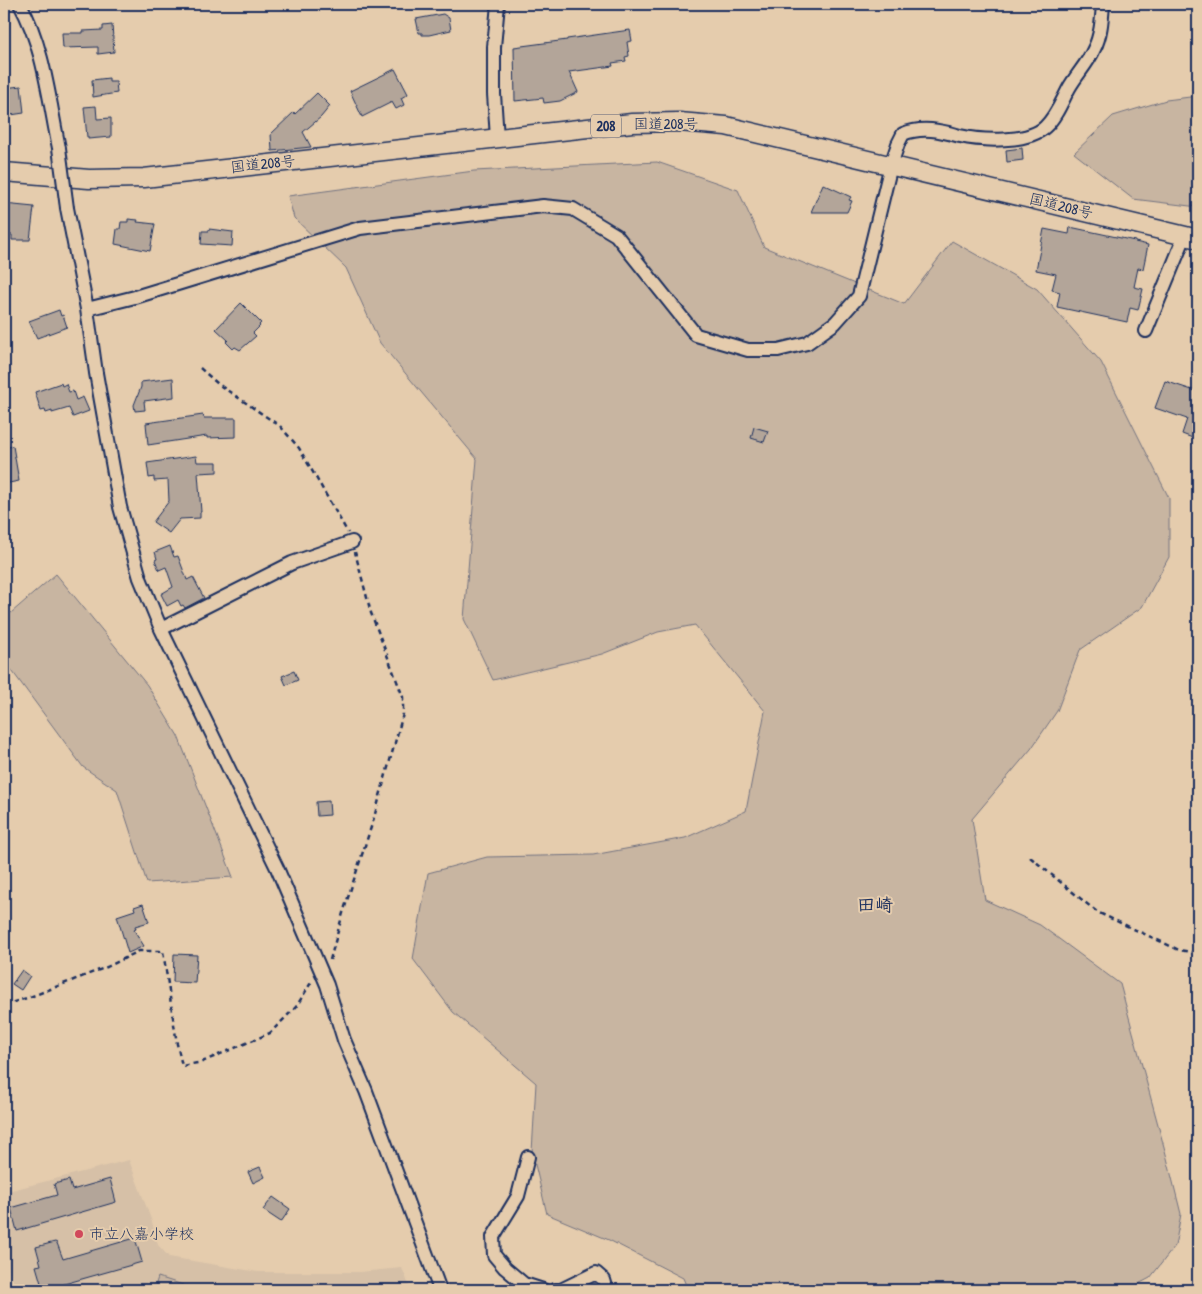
<svg xmlns="http://www.w3.org/2000/svg" width="1202" height="1294" viewBox="0 0 1202 1294" font-family="'Patrick Hand','Klee One',sans-serif">
<rect width="100%" height="100%" fill="#e5ccad"/>
<filter id="ink" filterUnits="userSpaceOnUse"><feTurbulence type="fractalNoise" baseFrequency=".02" numOctaves="2"/><feDisplacementMap in="SourceGraphic" scale="10" xChannelSelector="R" yChannelSelector="G"/><feConvolveMatrix kernelMatrix="1 2 1 2 8 2 1 2 1" color-interpolation-filters="sRGB"/></filter>
<g filter="url(#ink)">
<path fill="#d6c0a7" d="M129 1160 152 1222 158 1245 169 1257 258 1272H359L402 1268 411 1290H16L4 1253V1192Z"/>
<path fill="#c8b5a1" stroke="#727280" d="M1198 96V207L1133 199 1074 153 1113 116 1166 100Z
M657 162 738 190 764 247 904 304 952 241 1037 289 1101 362 1169 498V557L1142 607 1080 650 1057 711 1031 749 972 819 985 900 1040 925 1120 984 1167 1158 1181 1214 1175 1246 1150 1278 1127 1290H688L683 1278 609 1240 547 1214 532 1152 536 1083 453 1012 413 959 428 873 487 857 593 855 685 838 746 811 765 711 695 625 658 632 602 654 493 680 464 619 477 459 380 343 346 268 294 218 288 196 474 171Z
M56 574 147 685 178 736 233 877 147 883 117 790 83 767 4 660V619Z
M158 1277 183 1285 209 1290H154Z"/>
<path fill="#b3a599" stroke="#1b2f5e" d="M443 14 449 18 451 30 429 35H422V33H419L416 19Z
M112 25 114 52 98 54V47L63 48 62 33H83V31L103 30V26Z
M630 30 632 41 627 42 629 56 625 57 626 61 612 63 613 66 569 72 578 92 560 101 544 103 543 98 515 101 514 47 567 40V39Z
M395 69 408 94 401 98 404 105 396 109 392 102 362 117 350 91Z
M109 78V82H116L117 93 93 97 92 80Z
M21 86 24 113 4 116V88Z
M317 93 330 106 321 117 303 132 311 147 272 151 271 134 294 112 295 114Z
M96 106 97 119 111 118V137L88 139V137H87L84 107Z
M1022 148 1023 160 1007 162 1006 150Z
M823 184 851 197 849 200 852 201 847 212H811Z
M4 204 34 207 30 240H12V235H4Z
M128 219 138 220 137 222 155 224 150 251 115 244 117 229H120L121 222H128Z
M1070 227 1135 241V242L1148 245 1143 269 1138 268 1134 287 1143 289 1138 310 1130 308 1127 322 1057 307 1060 292 1052 290 1056 274 1036 270 1044 229 1069 234Z
M209 229 233 232 232 246 201 244 202 231H209Z
M241 303 261 323 259 325 260 326 253 333 256 336 240 350 235 347 233 349 226 342 228 340 216 329Z
M59 310 61 316 63 315 67 327 37 338 29 321Z
M173 378 174 397 144 401 145 410 135 411 134 405 141 387V382Z
M1165 381 1198 392V440L1182 434 1187 419 1155 408Z
M61 383 62 386 66 384 69 392 73 391 76 400 83 397 89 411 73 417 69 408 52 413V411L46 413 45 410 41 411 35 392Z
M203 415 204 418H236V437L207 438V436L148 445 146 423Z
M754 427 768 431 764 442 751 438Z
M13 446 19 481 4 484V448Z
M196 456 197 462H217V472L198 473 201 512H200V518L180 519 169 533 153 522 169 501 168 480 154 481V477L149 478 147 463Z
M170 546 174 557 178 556 187 580 193 577 204 598 185 608 183 605 181 606 178 600 167 606 161 594 173 587 166 567 159 570 155 560 157 559 155 552Z
M294 671 298 680 286 685 282 676Z
M329 801 330 815 317 816 316 802Z
M143 904 149 922 135 926 136 929 134 930 144 946 128 953 117 916 135 910 134 907Z
M174 954 197 955 195 983 173 982Z
M22 970 30 976 21 990 12 984Z
M260 1167 265 1177 253 1183 248 1172Z
M110 1179 116 1202 17 1231 11 1208 57 1195 54 1184 69 1180 72 1190Z
M273 1197 290 1209 281 1222 263 1210Z
M135 1238 142 1262 43 1290 36 1266 41 1265 36 1247 55 1242 57 1243 63 1259Z"/>
<g fill="none" stroke-linecap="round" stroke-linejoin="round">
<g stroke="#1b2f5e" stroke-width="16">
<path id="minor" d="M20 4C44 47 49 100 59 148
M497 138 494 94V47L498 4
M67 208 87 309 96 373 120 507 140 578 161 629 277 868 327 985 344 1040 366 1091 440 1290
M87 309 135 297 360 228 543 206 573 209 616 235 696 335 748 350H778L807 343 835 323 859 296 891 165 898 144 903 134C923 126 941 131 960 136 982 141 1028 143 1045 127 1056 117 1062 101 1069 88 1077 74 1088 63 1094 49 1101 36 1102 18 1103 4
M1146 331 1185 236
M161 629 292 563 352 542
M528 1157 518 1196 493 1237 494 1255 505 1268 524 1284 543 1290
M555 1290H561L596 1273 604 1280 607 1290"/>
</g>
<g stroke="#1b2f5e" stroke-width="21">
<path id="highway" d="M4 172 89 179 144 178 632 123 679 122 726 126 1198 239"/>
</g>
<path stroke="#1b2f5e" stroke-width="2.5" stroke-dasharray="5 4" stroke-linecap="butt" d="M200 368 218 384 280 426 299 448 348 533
M1030 857 1097 912 1179 950 1198 953
M330 960 343 913 373 821 403 714V697L371 613 355 552
M4 1005 30 997 107 967 139 951H163L177 1044 182 1066 202 1062 270 1033 296 1007 312 981"/>
<use href="#minor" stroke="#e5ccad" stroke-width="12"/>
<use href="#highway" stroke="#e5ccad" stroke-width="18"/>
<g stroke="#1b2f5e" stroke-width="16" stroke-linecap="butt">
<path id="minor-bridge" d="M59 148 67 208"/>
</g>
<use href="#minor-bridge" stroke="#e5ccad" stroke-width="12"/>
</g>
</g>
<circle fill="#d1495b" stroke="#e5ccad" stroke-width="2" cx="79" cy="1234" r="5"/>
<g text-anchor="middle" stroke-width="4" stroke-linejoin="round" paint-order="stroke">
<rect fill="#e5ccad" stroke="#585e76" stroke-width="1" x="591" y="114.5" width="30" height="23" rx="4"/>
<g font-size="14" font-weight="bold" fill="#1b2f5e">
<text x="606" y="131">208</text>
</g>
<g font-size="15" fill="#1b2f5e" stroke="#e5ccad">
<text x="666" y="129">国道208号</text>
<text transform="translate(263 164) rotate(-6)" y="5">国道208号</text>
<text transform="translate(1061 206) rotate(14)" y="5">国道208号</text>
</g>
<g font-size="15" fill="#1b2f5e" stroke="#e5ccad" text-anchor="start">
<text x="89" y="1239">市立八嘉小学校</text>
</g>
<g font-size="18" font-weight="bold" fill="#1b2f5e" stroke="#e5ccad">
<text x="875" y="911">田崎</text>
</g>
</g>
<rect width="1202" height="1294" fill="none" stroke="#e5ccad" stroke-width="20"/>
<rect x="10" y="10" width="1182" height="1274" fill="none" stroke="#1b2f5e" stroke-width="2" filter="url(#ink)"/>
</svg>
